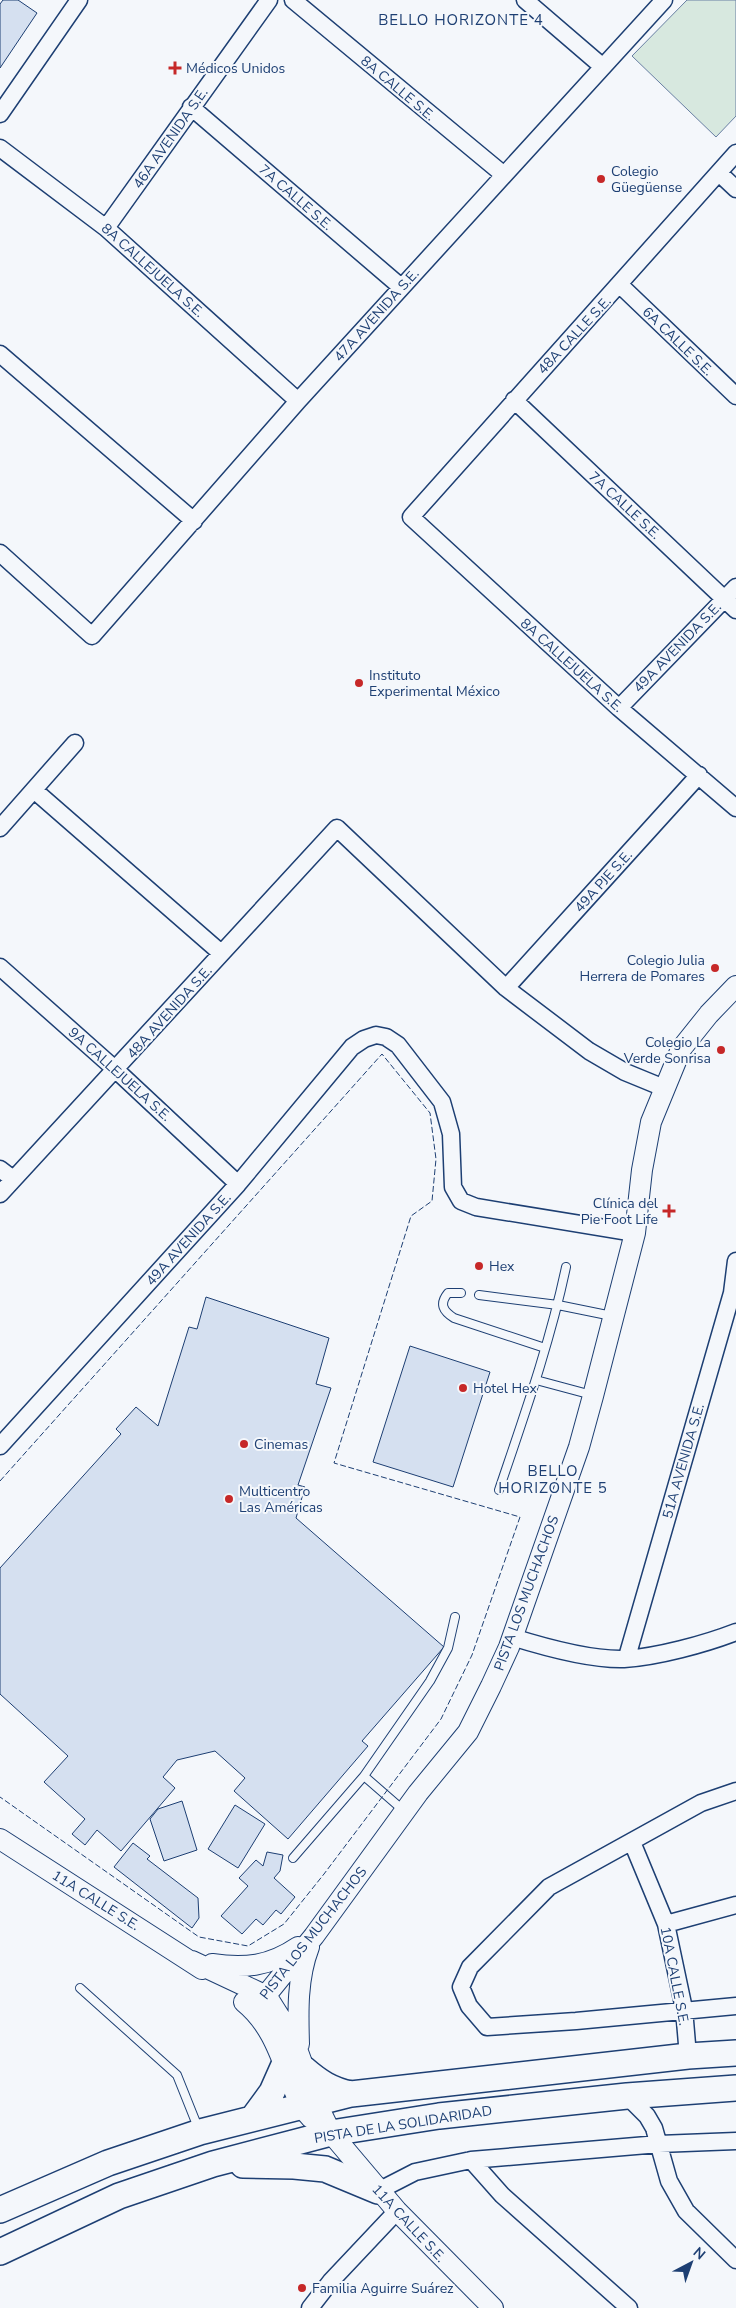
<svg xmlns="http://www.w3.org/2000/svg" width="736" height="2308" viewBox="0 0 736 2308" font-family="'Nunito Sans',sans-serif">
<rect width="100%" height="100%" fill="#f4f7fb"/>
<path fill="#d7e8df" stroke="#687fa3" d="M687 0H736V116L716 137 632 56Z"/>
<path fill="#d5e0f0" stroke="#1d3f73" d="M3 0H18L37 13 0 68V4Z
M206 1297 329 1338 316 1384 331 1388 298 1485 305 1487 296 1518 444 1647 362 1741 368 1746 288 1839 234 1791 245 1778 215 1751 177 1760 163 1777 175 1788 121 1851 97 1830 85 1845 72 1834 85 1819 44 1782 68 1756 0 1694V1568L121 1434 116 1429 136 1407 158 1426 189 1327 197 1329Z
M410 1346 490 1372 453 1487 373 1462Z
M182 1801 197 1850 164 1861 150 1819 158 1809Z
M235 1805 265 1824 238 1868 208 1849Z
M133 1843 150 1856 147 1859 198 1898 199 1918 192 1928 114 1867Z
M267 1852 283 1855 280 1871 274 1878 295 1897 281 1914 276 1910 263 1925 256 1919 242 1934 221 1916 248 1886 239 1878 256 1860 263 1866Z"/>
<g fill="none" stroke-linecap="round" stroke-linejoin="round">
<g stroke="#1d3f73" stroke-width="10">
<path id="service" d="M461 1293H448C439 1304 443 1311 454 1318L545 1348
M479 1295 558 1305 612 1316
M536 1380 592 1395
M499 1490C524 1416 550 1343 566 1267
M364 1776 403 1810
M293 1858 364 1776 430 1681 448 1648 455 1617
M80 1988 177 2075 199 2130"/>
</g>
<g stroke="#1d3f73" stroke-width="19">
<path id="minor" d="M293 0 504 175
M525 0 603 67
M191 107 401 287
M0 114 79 0
M0 148 106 228 298 401
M736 153 411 517 619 708 736 808
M719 173 736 189
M106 228 269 0
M620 285 736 396
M0 354 194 521
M514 400 736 610
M0 553 92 636 298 401 664 0
M619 708 736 587
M34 790 221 953
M0 828 75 743
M0 967 116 1070 238 1184
M506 988 699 775
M0 1169 13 1179
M0 1194 337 828 506 988 589 1051 625 1072 664 1088
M0 1446 238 1184 352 1047 364 1039 376 1035 386 1037 398 1045 442 1102 451 1134 453 1187 461 1201 476 1207 635 1233
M512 1637C544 1647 591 1660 624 1659 657 1657 705 1644 736 1632
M624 1659 627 1657 732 1293 736 1261
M736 1791 701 1803 549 1887 470 1967 461 1987 469 2006 487 2027 576 2021 736 2006
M632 1842 666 1924 684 2009 688 2056
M666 1924 736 1905
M627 2096 647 2116 654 2128 669 2181 686 2211 736 2260
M471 2160 502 2195 629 2308
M378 2191 415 2172 471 2160 659 2144 736 2141
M310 2308 331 2281 397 2211"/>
</g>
<g stroke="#1d3f73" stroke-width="22">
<path id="tertiary" d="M0 1839 202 1969
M192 1961 258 1992 271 2003 293 2038 316 2102 331 2133 397 2211 493 2308
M212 1964C245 1969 270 1966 298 1947
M244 2002C271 2024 280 2054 292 2085 297 2097 301 2108 311 2118
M254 2010 314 1936 418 1793 468 1732 491 1686 509 1647 579 1447 593 1396 635 1233 642 1170 651 1122 681 1049 709 1014 736 986
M299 2044C298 2012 297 1978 309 1947"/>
</g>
<g stroke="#1d3f73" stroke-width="28">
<path id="primary" d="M304 2069C319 2082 331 2090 351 2094
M253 2118 272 2092 284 2065
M243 2165 294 2166 325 2169 378 2191
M0 2210 108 2163 200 2132 351 2094 688 2056 736 2053
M0 2252 119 2196 213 2164 331 2133 439 2116 627 2096 736 2088"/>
</g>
<use href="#service" stroke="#f4f7fb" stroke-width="8"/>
<use href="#minor" stroke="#f4f7fb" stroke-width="16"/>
<use href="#tertiary" stroke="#f4f7fb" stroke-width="20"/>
<use href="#primary" stroke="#f4f7fb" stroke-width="25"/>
<path stroke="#1d3f73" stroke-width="1" stroke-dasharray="6 2.5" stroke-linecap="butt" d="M0 1481 382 1054 430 1113 436 1159 432 1201 411 1216 334 1463 520 1517 472 1655 441 1719 324 1874 284 1924 248 1946 199 1937 0 1797"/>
</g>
<g fill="#c62828" stroke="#f4f7fb" stroke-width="2">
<path d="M172.5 60.5h5v5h5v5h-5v5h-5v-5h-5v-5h5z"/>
<circle cx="601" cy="179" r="5"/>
<circle cx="359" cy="683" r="5"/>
<circle cx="715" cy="968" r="5"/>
<circle cx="721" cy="1050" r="5"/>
<path d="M666.5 1203.5h5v5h5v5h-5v5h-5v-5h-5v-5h5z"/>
<circle cx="479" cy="1266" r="5"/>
<circle cx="463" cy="1388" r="5"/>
<circle cx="244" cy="1444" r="5"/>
<circle cx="229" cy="1499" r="5"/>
<circle cx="302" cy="2288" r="5"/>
</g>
<g text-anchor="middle" stroke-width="4" stroke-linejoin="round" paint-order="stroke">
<g font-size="14" fill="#1d3f73" stroke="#f4f7fb" text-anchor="start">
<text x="186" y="73">Médicos Unidos</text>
<text x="611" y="176">Colegio<tspan x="611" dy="16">Güegüense</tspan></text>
<text x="369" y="680">Instituto<tspan x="369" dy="16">Experimental México</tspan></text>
<text x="705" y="965" text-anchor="end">Colegio Julia<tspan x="705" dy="16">Herrera de Pomares</tspan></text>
<text x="711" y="1047" text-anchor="end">Colegio La<tspan x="711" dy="16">Verde Sonrisa</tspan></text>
<text x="658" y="1208" text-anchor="end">Clínica del<tspan x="658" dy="16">Pie Foot Life</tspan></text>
<text x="489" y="1271">Hex</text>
<text x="473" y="1393">Hotel Hex</text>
<text x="254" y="1449">Cinemas</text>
<text x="239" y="1496">Multicentro<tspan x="239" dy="16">Las Américas</tspan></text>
<text x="312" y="2293">Familia Aguirre Suárez</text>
</g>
<g font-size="14" fill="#1d3f73" stroke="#f4f7fb">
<text transform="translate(398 88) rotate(40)" y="5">8A CALLE S.E.</text>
<text transform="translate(170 138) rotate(-55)" y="5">46A AVENIDA S.E.</text>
<text transform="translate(296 197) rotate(41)" y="5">7A CALLE S.E.</text>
<text transform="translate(153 270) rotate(42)" y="5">8A CALLEJUELA S.E.</text>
<text transform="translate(376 315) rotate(-48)" y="5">47A AVENIDA S.E.</text>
<text transform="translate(574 335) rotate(-47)" y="5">48A CALLE S.E.</text>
<text transform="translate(678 341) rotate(44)" y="5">6A CALLE S.E.</text>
<text transform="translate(625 505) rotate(43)" y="5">7A CALLE S.E.</text>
<text transform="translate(677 647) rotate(-46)" y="5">49A AVENIDA S.E.</text>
<text transform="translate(572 665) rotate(42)" y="5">8A CALLEJUELA S.E.</text>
<text transform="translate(603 881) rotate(-48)" y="5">49A PJE S.E.</text>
<text transform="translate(169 1012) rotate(-48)" y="5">48A AVENIDA S.E.</text>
<text transform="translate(120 1074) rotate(42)" y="5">9A CALLEJUELA S.E.</text>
<text transform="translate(188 1239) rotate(-48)" y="5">49A AVENIDA S.E.</text>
<text transform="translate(683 1461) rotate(-74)" y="5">51A AVENIDA S.E.</text>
<text transform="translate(526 1593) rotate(-70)" y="5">PISTA LOS MUCHACHOS</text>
<text transform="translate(96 1900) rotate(32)" y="5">11A CALLE S.E.</text>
<text transform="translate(313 1933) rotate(-52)" y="5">PISTA LOS MUCHACHOS</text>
<text transform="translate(675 1976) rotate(79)" y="5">10A CALLE S.E.</text>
<text transform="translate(403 2124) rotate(-9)" y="5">PISTA DE LA SOLIDARIDAD</text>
<text transform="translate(409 2223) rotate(47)" y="5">11A CALLE S.E.</text>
</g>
<g font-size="15" letter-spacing="1" fill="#1d3f73" stroke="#f4f7fb">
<text x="461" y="25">BELLO HORIZONTE 4</text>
<text x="553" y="1476">BELLO<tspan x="553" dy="17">HORIZONTE 5</tspan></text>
</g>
</g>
<g transform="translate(691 2263) rotate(41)" stroke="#f4f7fb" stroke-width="4" paint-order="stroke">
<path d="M0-4L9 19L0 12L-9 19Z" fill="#1d3f73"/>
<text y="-8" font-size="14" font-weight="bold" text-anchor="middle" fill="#1d3f73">N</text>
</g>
</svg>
